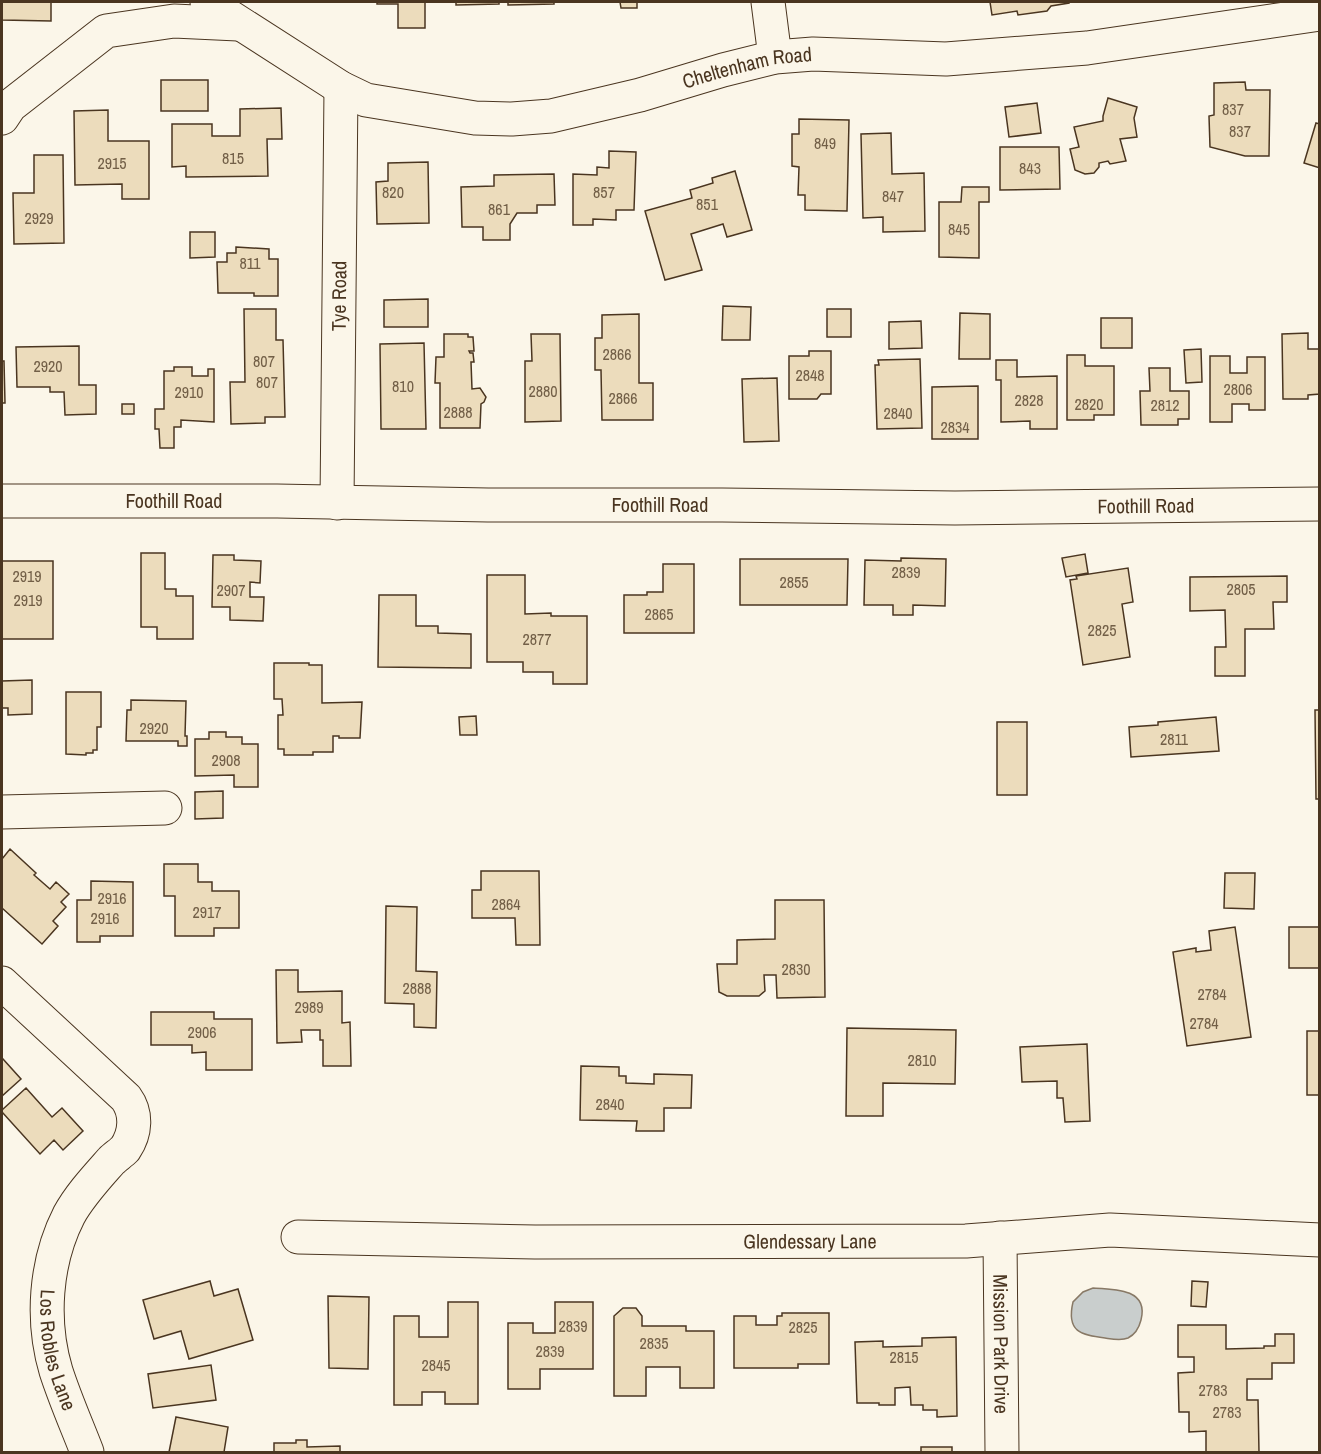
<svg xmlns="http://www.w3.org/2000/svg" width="1321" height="1454" viewBox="0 0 1321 1454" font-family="'Archivo Narrow',sans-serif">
<rect width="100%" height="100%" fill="#fbf6e9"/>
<path fill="#c9cecd" stroke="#887966" stroke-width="1.5" d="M1093 1288C1115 1289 1149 1289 1141 1320 1139 1328 1136 1334 1128 1338 1121 1341 1112 1339 1105 1338 1081 1335 1066 1332 1073 1302L1083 1292Z"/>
<path fill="#ecdcbc" stroke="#4a3520" stroke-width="1.5" d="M2 2H51V21L2 20Z
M377 2H425V28H398V4H377Z
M456 2H499V4L456 5Z
M508 2H554V4L508 5Z
M620 2H637V8H621Z
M990 2H1069V3L1051 6 1047 11 1018 15 1017 11 992 15Z
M161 80H208V111H161Z
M1245 82 1246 90H1270L1269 156H1245L1210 147 1209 116 1214 115V83Z
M1108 98 1137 107 1134 118 1137 137 1120 139 1126 161 1110 164 1108 161 1099 163V167L1094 173 1085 174 1075 170 1070 149 1079 147 1074 127 1103 121V116Z
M1037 103 1041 133 1009 137 1005 107Z
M281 108 282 139H267L268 176 186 177V166L172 167V124H212V136H240V109Z
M108 110V141H149V199H122V184L75 185 74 111Z
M799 119 849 120 847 211 805 210V195H798L799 167 792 166V134H799Z
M1316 123 1320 124V168L1304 163Z
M891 133 892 174 924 173 925 231 883 232V217L863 218 861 134Z
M1000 147H1059L1060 189 1000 190Z
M609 151 636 152 634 210H616V220L593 219V225H573V174L597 175V167L609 168Z
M34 155H63L64 243 14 244 13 193H34Z
M428 162 429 223 377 224 376 182 388 181V163Z
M735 171 752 230 727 237 723 224 691 234 702 270 665 280 645 211 692 198 690 190 713 183 712 178Z
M554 174 555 205H537V213H517L510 224V240H483V227H462L461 187 494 186V175Z
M962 187H989V202H979V258L939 257V202H961Z
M190 232H215V257L190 258Z
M236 247 269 249V259H278V296H254V293H218L217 262H227V253H236Z
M428 299V327H384V300Z
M723 306 751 307 750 340H722Z
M244 309H276V340H283L285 417H265V423L231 424 230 382H245Z
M827 309H851V337H827Z
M960 313 990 314V359H959Z
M639 314V383H653V420H602L601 370H595V338H602V315Z
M1101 318H1132V348H1101Z
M921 321 922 348 889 349V322Z
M1308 333V349H1320V394L1308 395V399H1283L1282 334Z
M444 334H468V337H473L474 351H469L470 353H473L474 362H471L472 389 480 388 486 397 484 402 481 404 480 428H440V383H435L436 357H444Z
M531 334H560L561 421 525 422V361H532Z
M424 343 426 429H381L380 344Z
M79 346V385H96V414L65 415 64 392H50V387H17L16 347Z
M1201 349 1202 382 1186 383 1184 350Z
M809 351H831V394H821L817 399H789V356H809Z
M1067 355H1085V366H1114V415H1094V420H1067Z
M1210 356H1230V373H1247V357H1265V410H1249V404H1232V422H1210Z
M920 359 922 428 877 429 875 365H879L878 360Z
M996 360H1017V377L1057 376V429H1030V421L1001 422V380H996Z
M2 361H4L5 403H2Z
M174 367H192V376H208V369H214V422L181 420V427H174V448H160L159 429H155V409H164V371H174Z
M1149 368H1170V391H1189V419H1178V425H1141L1140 391H1150Z
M777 378 779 441 744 442 742 379Z
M978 386V439H932V387Z
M122 404H134V414H122Z
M141 553H165V589H176V596H193V639H157V627H141Z
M1085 554 1088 573 1066 577 1062 558Z
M213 555H234V560L261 561 260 583 250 582V597H264L263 621 230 620V607H212Z
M901 558 946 559 945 606 913 605V615H893V605H864L865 560 901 561Z
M740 559H848L847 605H740Z
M2 561H53V639H2Z
M663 564H694V633H624V595H647V592H663Z
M1128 568 1133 602 1122 604 1130 657 1083 665 1070 580 1077 579 1076 576Z
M487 575H525V614L551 613V616H587V684H553V672H523V662H487Z
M1287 576V602H1273L1274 629H1245V676H1215V647H1226L1225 610 1190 611V577Z
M379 595H416V626H438V633L471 634V668L378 667Z
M274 663H309V665H322V703L362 702 360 738H339V736H333V752H313V755H284V749H278V715H283L282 699H274Z
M32 680V714L8 715V708H2V681Z
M66 692H101V727H97V750H93V753H86V755L66 754Z
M131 700 186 701 185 736H187V746H178V741H126L127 710H131Z
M1315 710H1320V799H1316Z
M476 716 477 735H460L459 717Z
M1216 717 1219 751 1131 757 1129 727 1158 725V722Z
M997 722H1027V795H997Z
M209 732H226V737H242V744H258V787H234V775L195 776V739H209Z
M223 791V818L195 819V792Z
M10 849 36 873 34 875 50 889 56 882 69 894 61 902 66 907 53 921 58 926 42 944 2 908V859Z
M164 864H198V882H212V891H239V928H214V936H175V896H164Z
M481 871H539L540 945H516L515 918H472V890H481Z
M1225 873H1255L1254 909 1224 908Z
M91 881 133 882V936H100V942H77V900H91Z
M775 900H824L825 997 777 998 776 975H764L765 991 759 996H727L719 992 717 964H737V940L775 939Z
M386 906 417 907 416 971 437 972 436 1028 414 1027V1004L385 1003Z
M1235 927 1251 1037 1187 1046 1173 952 1196 948V952L1211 950 1209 931Z
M1289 927H1320V968H1289Z
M276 970H298V992L342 991V1023L350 1022 351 1066H323V1040H320V1030H301L302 1042 277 1043Z
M151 1012H214V1019H252V1070H206V1052L192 1053V1045H151Z
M847 1028 956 1030 955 1084 883 1083V1116H846Z
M1307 1031H1320V1095H1307Z
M1087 1044 1090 1121 1065 1122 1063 1098H1057V1081L1022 1082 1020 1047Z
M3 1059 21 1079 2 1096V1060Z
M581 1066 619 1067V1076H626V1083L654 1084V1074L692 1075 691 1108H664V1131H636L637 1121 580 1120Z
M26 1088 52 1117 62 1108 83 1131 63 1150 54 1140 40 1154 2 1112V1110Z
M210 1281 214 1296 238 1289 253 1340 189 1359 181 1331 154 1339 143 1300Z
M1192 1281 1208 1282 1206 1307 1191 1306Z
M328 1296 369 1297 368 1369 329 1368Z
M448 1302H478V1404H445V1392H422V1405H394V1316H419V1337H448Z
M555 1302H593V1369H540V1389H508V1323H533V1333H555Z
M623 1308H636L642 1316V1326H686V1331H714V1388H680V1367H646V1396H614V1316Z
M782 1313H829V1364H798V1368H734V1316H756V1325H777V1316H782Z
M1178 1325H1226V1349L1264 1348V1346H1275V1334H1294V1363H1272V1379H1247V1400H1258L1259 1452H1206V1431L1189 1432V1412H1179L1178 1373 1194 1372V1357H1178Z
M956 1337 957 1416 937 1417V1410H923V1405H911L910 1387 895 1388V1405H879V1403H857L855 1342 883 1341V1347L922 1346V1338Z
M211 1365 216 1400 153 1408 148 1374Z
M176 1417 228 1427 224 1452H169Z
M296 1440H307V1447L340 1446V1452H274V1443H296Z
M921 1447H952V1452H921Z"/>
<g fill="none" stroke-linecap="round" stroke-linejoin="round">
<g stroke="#4a3520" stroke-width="35">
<g id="minor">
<path id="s1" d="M207 2 341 88 366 100 475 118 512 119 551 116 640 95 723 70 775 57 813 54 946 59 1087 48 1320 14"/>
<path d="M768 2 775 57"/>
<path d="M2 118 10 106 106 31 174 21 238 24"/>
<path id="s2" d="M337 503 341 88"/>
<path d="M2 812 165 808"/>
<path id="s3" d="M2 983 126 1098C137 1113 136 1133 125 1149 121 1153 115 1157 111 1161 96 1178 80 1195 69 1215 45 1262 41 1321 56 1371 65 1399 77 1426 87 1452"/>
<path id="s4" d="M298 1237 535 1242 966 1241 1110 1230 1320 1240"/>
<path id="s5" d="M1000 1238 1002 1452"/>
</g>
</g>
<g stroke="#4a3520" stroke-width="35">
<g id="major">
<path id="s6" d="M2 501H277L488 505H722L955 508 1320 504"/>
</g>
</g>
<use href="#minor" stroke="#fbf6e9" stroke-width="33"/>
<use href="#major" stroke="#fbf6e9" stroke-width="33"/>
</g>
<g text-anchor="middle" stroke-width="4.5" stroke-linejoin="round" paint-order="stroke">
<g font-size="16" fill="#725f47">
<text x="1233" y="115">837</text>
<text x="1240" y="137">837</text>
<text x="825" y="149">849</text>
<text x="233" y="164">815</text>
<text x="112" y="169">2915</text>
<text x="1030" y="174">843</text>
<text x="393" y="198">820</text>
<text x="604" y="198">857</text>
<text x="893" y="202">847</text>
<text x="707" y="210">851</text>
<text x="499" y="215">861</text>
<text x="39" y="224">2929</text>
<text x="959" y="235">845</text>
<text x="250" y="269">811</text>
<text x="617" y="360">2866</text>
<text x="264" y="367">807</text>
<text x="48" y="372">2920</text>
<text x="810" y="381">2848</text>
<text x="267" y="388">807</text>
<text x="403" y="392">810</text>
<text x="1238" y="395">2806</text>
<text x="543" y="397">2880</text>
<text x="189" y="398">2910</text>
<text x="623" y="404">2866</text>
<text x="1029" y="406">2828</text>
<text x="1089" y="410">2820</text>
<text x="1165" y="411">2812</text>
<text x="458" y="418">2888</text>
<text x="898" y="419">2840</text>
<text x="955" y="433">2834</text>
<text x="906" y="578">2839</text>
<text x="27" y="582">2919</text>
<text x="794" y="588">2855</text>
<text x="1241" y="595">2805</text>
<text x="231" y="596">2907</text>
<text x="28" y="606">2919</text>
<text x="659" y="620">2865</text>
<text x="1102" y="636">2825</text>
<text x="537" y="645">2877</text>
<text x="154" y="734">2920</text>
<text x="1174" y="745">2811</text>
<text x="226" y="766">2908</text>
<text x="112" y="904">2916</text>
<text x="506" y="910">2864</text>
<text x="207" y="918">2917</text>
<text x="105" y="924">2916</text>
<text x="796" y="975">2830</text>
<text x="417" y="994">2888</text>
<text x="1212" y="1000">2784</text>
<text x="309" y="1013">2989</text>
<text x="1204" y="1029">2784</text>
<text x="202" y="1038">2906</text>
<text x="922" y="1066">2810</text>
<text x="610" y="1110">2840</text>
<text x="573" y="1332">2839</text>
<text x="803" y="1333">2825</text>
<text x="654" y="1349">2835</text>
<text x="550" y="1357">2839</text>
<text x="904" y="1363">2815</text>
<text x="436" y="1371">2845</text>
<text x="1213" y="1396">2783</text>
<text x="1227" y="1418">2783</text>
</g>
<g font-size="20" fill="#4a3520" stroke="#fbf6e9">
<text dy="7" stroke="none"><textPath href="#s1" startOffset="576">Cheltenham Road</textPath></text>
<text dy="7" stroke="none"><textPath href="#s2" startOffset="207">Tye Road</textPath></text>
<text dy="7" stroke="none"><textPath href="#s6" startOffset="172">Foothill Road</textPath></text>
<text dy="7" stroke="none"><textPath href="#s6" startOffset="658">Foothill Road</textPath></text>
<text dy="7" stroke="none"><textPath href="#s6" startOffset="1144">Foothill Road</textPath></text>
<text dy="7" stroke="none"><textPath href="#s4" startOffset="512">Glendessary Lane</textPath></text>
<text dy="7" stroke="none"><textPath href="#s5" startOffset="106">Mission Park Drive</textPath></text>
<text dy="7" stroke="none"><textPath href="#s3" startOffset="450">Los Robles Lane</textPath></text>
</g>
</g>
<rect width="1321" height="1454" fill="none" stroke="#4a3520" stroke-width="6"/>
</svg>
